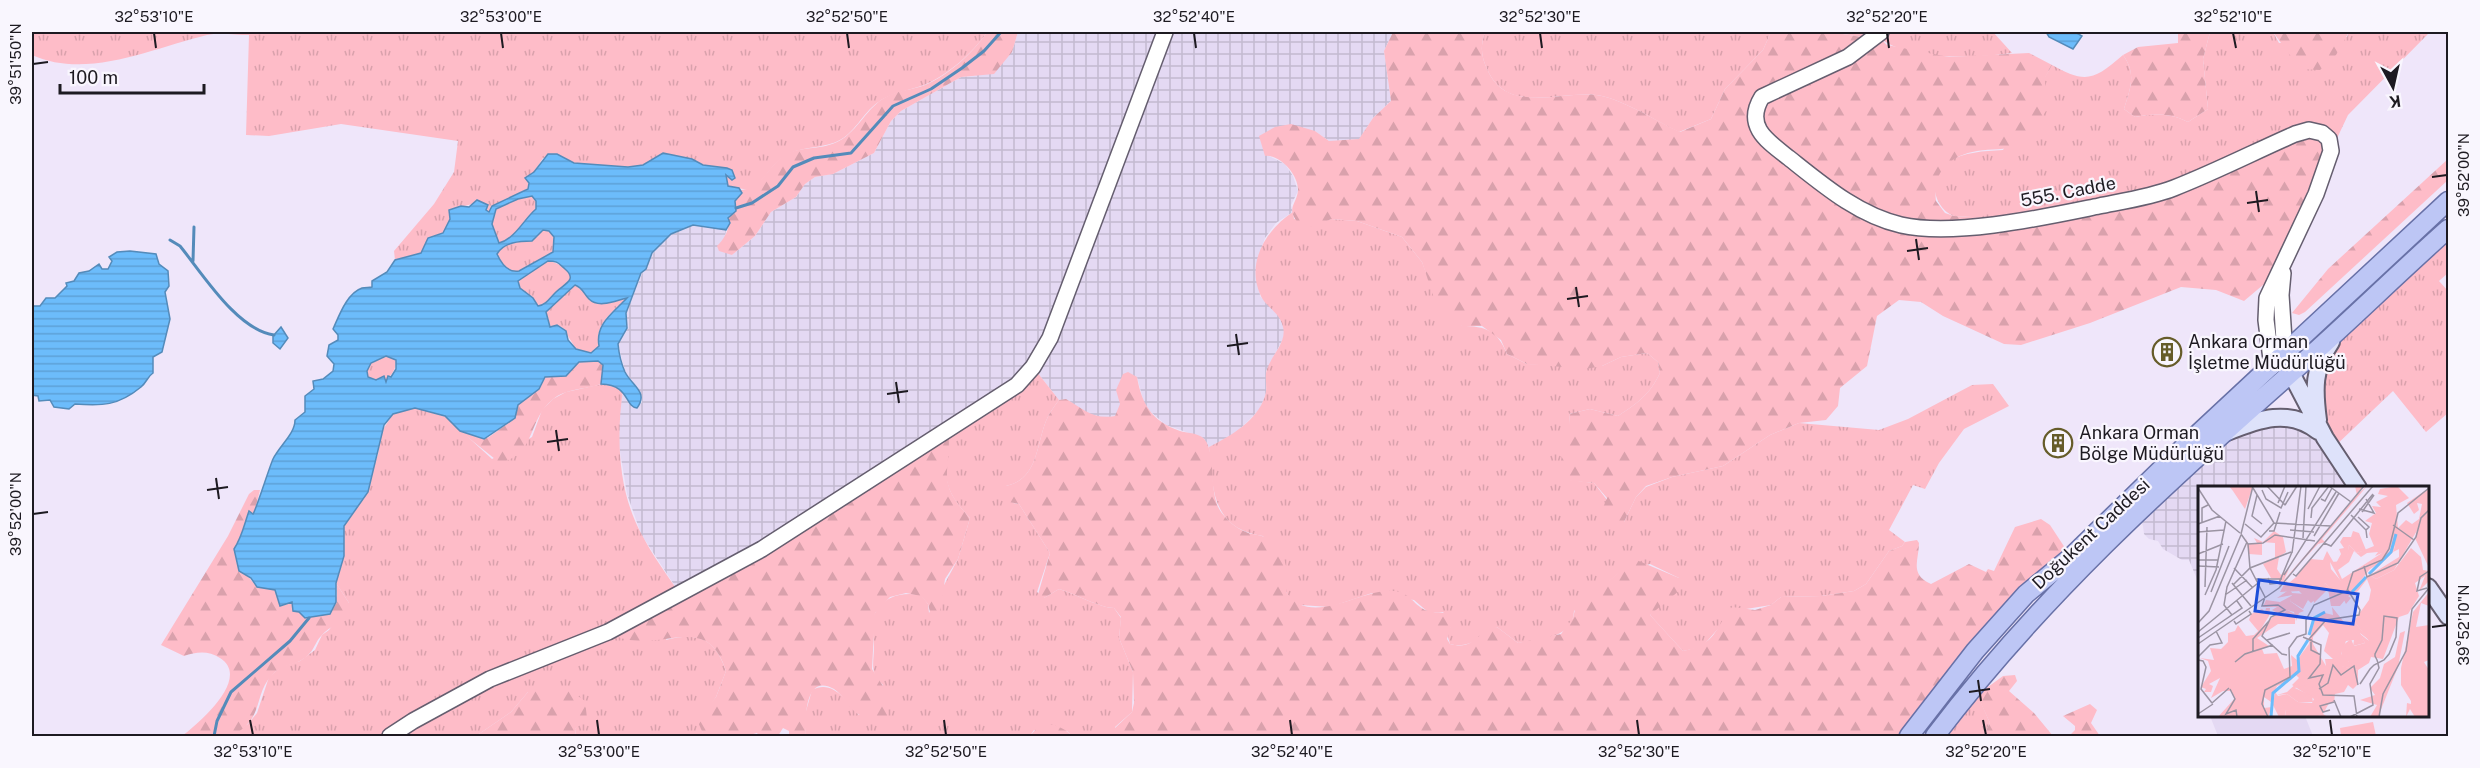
<svg xmlns="http://www.w3.org/2000/svg" width="2480" height="768" viewBox="0 0 2480 768" font-family="'Public Sans',sans-serif">
<defs>
<pattern id="industrial-grid" width="8" height="8" patternUnits="userSpaceOnUse" patternTransform="scale(1.5)"><rect width="8" height="8" fill="#e4d9f3"/><path d="M0 4h8M4 0v8" fill="none" stroke="#c3bad0"/></pattern>
<pattern id="grass-tufts" width="24" height="20" patternUnits="userSpaceOnUse" patternTransform="scale(1.5)"><rect width="24" height="20" fill="#febcc8"/><path d="M3 7l-1-3M5 7V3M7 7l1-3M15 17l-1-3M17 17v-4M19 17l1-3" fill="none" stroke="#d9a1ac"/></pattern>
<pattern id="forest-firs" width="22" height="20" patternUnits="userSpaceOnUse" patternTransform="scale(1.5)"><rect width="22" height="20" fill="#febcc8"/><path d="M5 1l3.5 6h-7zM16 11l3.5 6h-7z" fill="#d9a1ac"/></pattern>
<pattern id="water-rules" width="6" height="5" patternUnits="userSpaceOnUse" patternTransform="scale(1.5)"><rect width="6" height="5" fill="#6cbcfb"/><path d="M0 2.5h6" fill="none" stroke="#5da1d7"/></pattern>
</defs>
<rect width="100%" height="100%" fill="#efe6fa"/>
<path fill="#e4d9f3" d="M2210 716H2305L2313 736H2218Z"/>
<path fill="url(#industrial-grid)" d="M1018 32H1393L1384 51 1391 101 1373 118 1359 140 1329 141 1315 131 1269 156 1285 164 1293 176 1298 191 1291 205 1293 212 1276 223 1265 238 1257 261 1260 296 1279 315 1284 328V337L1266 371V393L1260 409 1236 433 1209 447 1203 438 1166 425 1145 407 1137 377 1115 416 1103 418 1090 416 1066 399 1059 400 1033 367 680 594 641 534 627 494 619 446 618 424 623 390 631 405 637 408 642 402V396L625 372 618 344 627 328 626 313 648 259 671 234 694 225 726 230 725 238 732 255 755 236 771 212 796 197 805 184 815 177 833 174 874 153 891 121 901 111 961 77 975 76 1012 52Z
M2309 424 2358 487 2200 488 2199 584 2189 560H2182L2163 549 2158 541 2149 539 2144 534 2141 510 2242 426Z"/>
<path fill="url(#grass-tufts)" d="M32 32H987C973 53 948 75 924 85 908 91 891 92 877 103 863 113 854 134 838 141 821 149 800 146 785 156 770 164 764 184 748 190L728 186 725 176 729 175 728 168 703 165 692 159 663 153 643 165 628 167 574 163 558 156 543 158 534 172 528 176V188L489 212 486 210 488 206 476 203 449 210 450 219 443 233 428 238 421 253 395 260 394 251 434 204 454 172 458 141 341 124 269 136 246 135 249 35C236 35 220 32 207 35 153 48 87 80 32 55Z
M1485 32H1771L1763 50 1725 89 1711 119 1679 132C1656 121 1621 98 1596 95 1558 91 1508 114 1488 71 1481 57 1480 47 1485 32Z
M1831 32H1993L2012 53C1975 58 1905 62 1876 35L1861 37Z
M2210 32H2273L2279 43 2347 37 2349 32H2425L2428 34 2348 115 2331 151 2211 173 2026 220 1954 216C1933 208 1926 174 1947 162 1965 152 1983 151 2003 150L2052 65C2086 84 2094 80 2123 55 2137 74 2130 89 2124 109L2135 117C2154 113 2171 113 2188 122L2208 109 2203 59Z
M532 196 536 201V209C524 219 516 238 499 243L492 224 496 209 518 199Z
M1293 212 1294 219 1320 223 1331 219 1357 221 1402 237 1422 262 1429 281 1462 326C1486 326 1498 331 1507 354L1527 364 1602 366 1621 357 1647 353 1658 362 1660 373C1650 394 1638 403 1618 416L1590 409 1569 414 1570 427 1562 479 1594 483 1624 522 1636 497 1646 487 1672 477 1723 466 1770 435 1799 423 1879 430 1908 419 1972 385 1993 384 2009 406 1964 429 1939 463 1925 489 1913 485 1889 530 1905 542 1902 546 1889 551 1866 584 1854 591 1821 596 1781 597 1771 605 1746 609 1723 623 1702 647 1683 651 1650 615 1679 578 1650 564 1620 572 1574 611C1573 639 1538 640 1518 643L1497 627C1481 637 1469 649 1450 644L1447 634 1451 626 1443 612H1428L1414 600 1372 593 1330 607 1300 605 1291 600 1286 592 1263 536C1211 528 1213 489 1209 447 1232 435 1257 421 1265 396 1268 387 1264 377 1267 369 1272 355 1287 342 1283 327 1280 312 1265 307 1260 294 1246 261 1267 229 1293 212Z
M2448 229V273L2439 281 2448 291V340L2446 343 2448 346V413L2426 432 2393 391 2332 449 2318 420 2320 359Z
M543 230 549 231 554 237 553 252 519 271C508 273 501 263 497 254 505 242 520 241 532 241Z
M548 261C557 262 580 273 567 284 564 287 559 289 556 292 549 298 546 306 538 306L533 298 520 288 518 281Z
M575 285 597 303 627 299C613 311 594 325 599 346L591 353 576 349 563 328 557 325 550 327 546 312Z
M388 356 396 360C396 371 391 374 386 382L368 377 367 371 371 363Z
M1033 367 1059 400C1054 407 1049 413 1046 421 1036 446 1038 479 1006 486L1013 503 1019 504 1050 553 1037 592 1044 598 1059 589C1075 594 1101 608 1114 608L1121 618 1119 638 1133 672 1132 712 1115 727V736H1072L1067 731 1034 730 1030 736H806L804 718 812 690C833 679 846 701 859 715L883 685C869 672 874 664 874 646 874 637 871 622 875 613 885 595 903 592 921 595L928 604 929 613 958 559 970 518C938 485 946 471 948 428Z
M607 383 623 390C616 437 618 492 642 535 653 556 667 575 680 594L666 640C698 632 715 638 726 671L716 697 699 722 704 736H576L575 729 578 725 528 692 511 712 476 736H231L248 724 257 713 269 677 281 667 300 661 315 650 322 635 329 630 349 603 336 583 344 552V526L368 489 370 473 378 455 380 434 393 414 415 408 445 416 492 459 532 437 542 410 553 399 566 392Z
M1974 687 1990 723 1983 736H1935Z"/>
<path fill="url(#forest-firs)" d="M987 32H1018L1012 52 994 74 961 77 901 111 891 121 874 153 833 174 815 177 805 184 796 197 771 212 755 236 732 255 719 251 717 246C724 239 731 228 728 218L736 208 735 201 741 190C762 189 769 164 786 154 803 146 823 150 839 141 858 131 867 107 886 97 898 90 912 90 925 85 949 75 973 53 987 32Z
M1393 32H1485C1480 47 1481 57 1488 71 1508 114 1559 91 1596 95 1621 98 1656 121 1680 132L1711 119 1725 89 1763 50 1771 32H1831L1861 37 1876 35 1887 45 1949 57 2029 53 2052 65 2045 78 2046 111C2038 121 2029 136 2018 143 2005 152 1992 148 1977 151 1949 156 1932 172 1936 201L1945 213 1954 216 2026 220 2138 198 2309 130 2331 151 2270 290 2263 285 2244 301 2216 290 2181 287 2090 323 2021 345 2004 344 1943 316 1921 302 1899 300 1877 316 1867 366 1840 388 1838 406 1826 420 1799 423 1770 435 1723 466 1672 477 1646 486 1636 497 1624 522 1608 525 1602 510 1607 498 1594 483 1562 480C1555 458 1572 437 1569 414L1590 409 1618 416C1638 403 1650 394 1660 373L1658 362 1647 353 1621 357 1602 366 1586 369 1527 364 1507 354 1501 340 1482 326H1462L1449 320 1437 307 1422 262 1402 237 1357 221 1331 219 1315 227 1300 225C1285 208 1296 206 1298 191 1299 175 1280 154 1265 156L1259 136 1275 127 1291 124 1315 131 1329 141 1359 139 1373 118 1391 101 1384 51Z
M2178 32H2210L2203 59 2208 109 2188 122C2171 113 2154 113 2135 117L2124 109C2130 89 2137 74 2123 55L2138 47 2178 43Z
M2273 32H2349L2336 55 2320 70 2300 69Z
M2448 159V180L2305 312 2299 315 2292 313 2328 269Z
M598 361 603 365 601 384C584 390 566 388 552 400 527 421 537 453 500 463L460 431 484 439 489 437 515 418 518 405 541 386 545 377 566 376 579 362Z
M1128 372 1137 377C1142 405 1152 421 1180 431 1187 433 1196 433 1202 437 1218 449 1207 492 1221 512 1227 520 1237 529 1246 532 1252 535 1259 534 1264 537 1285 548 1290 570 1286 592 1311 629 1361 588 1394 591 1409 592 1413 604 1425 610 1436 615 1447 608 1453 621L1447 639 1450 644C1476 651 1475 631 1497 627L1518 643 1561 634 1573 618 1577 601 1593 588 1610 580 1634 559 1679 578 1684 584 1680 590 1650 615 1683 651C1718 643 1713 630 1732 607L1755 610 1771 605 1781 597 1821 596 1854 591 1866 584 1889 551 1902 546 1905 542 1917 540 1919 543C1919 560 1909 574 1931 584L1969 564 1986 572 1988 569 1994 571 2015 527 2041 519 2050 525 2071 557 1909 736H1115V728L1132 712 1134 703 1133 672 1119 638 1121 617 1114 608C1101 608 1075 594 1059 589L1044 598H1037L1050 553 1019 504 1004 501 1006 486C1038 479 1036 446 1046 421 1049 413 1054 407 1059 400L1066 399C1084 409 1093 420 1115 416L1120 404 1116 390 1123 374Z
M948 428C953 473 933 479 970 518L958 559 945 579 939 619 932 620 928 604 921 596 906 593 890 597 875 613 872 669 890 697 887 717C877 719 870 720 860 715 849 710 844 695 834 689 804 672 805 721 806 736H789V731L783 728 778 736H759L757 733 746 736H704L698 722 700 716 716 697 726 671C705 605 655 661 608 632L701 583Z
M254 490H260L254 514 247 516 242 539 236 546 237 564 257 587 275 590 282 606 292 602 293 611 330 614 337 595 336 583 349 603 350 611C340 626 334 623 323 634 313 643 316 652 300 661 289 666 280 666 272 675 253 695 265 718 233 735 221 741 196 736 182 736 198 724 252 678 220 658 208 650 196 652 184 656L161 645 228 536 249 494Z
M2015 675 2017 681 2009 691 2034 713 2053 736H1983L1990 723 1977 695 2003 676Z
M553 687 568 689 585 701 587 718 575 729 576 736H476L511 712 528 692Z
M2090 704 2097 710 2091 723 2100 736H2069L2075 730V726L2063 716Z
M1041 723C1053 724 1064 727 1072 736H1030Z"/>
<path fill="#febcc8" d="M2448 209V215L2299 352Z
M2373 722 2376 736H2341L2340 728Z"/>
<path fill="url(#water-rules)" stroke="#548bba" stroke-width="1.5" fill-rule="evenodd" d="M2046 32H2075L2082 36 2073 49 2049 37Z
M663 153 692 159 703 165 727 168 732 170 735 178 732 180 726 175 728 186 739 188 742 193 735 201 736 211 728 218 730 223 726 230 693 225 671 234 652 253 646 269 641 273 626 313 627 328 618 344C619 354 621 363 625 372 632 386 649 392 637 408 624 406 630 385 601 384L603 365 598 361 579 362 566 376 545 377 539 389 518 405 515 418 484 439 460 431 445 416 415 408 393 414 384 425 368 492 344 526V556L336 583V602L330 614 305 618 299 612 293 611 292 602 280 606 275 590 257 587 251 578 239 571 234 549C242 537 244 525 249 511L253 514C256 510 268 471 273 459 280 445 295 434 295 420L305 412V396L314 389 313 381 323 379 333 371 334 364 327 356 329 345 338 340V335L333 329C339 316 347 293 362 288 366 287 369 288 372 287V281L387 272 395 260 421 253 428 238 443 233 450 219 449 210 461 206 469 207 477 200 488 205 486 210 489 212 492 206 528 189 529 183 525 178 534 172 548 154H557L574 163 628 167 643 165ZM532 196 536 201V209C524 219 515 239 499 243L492 224 496 209 518 199ZM543 230 549 231 554 237 553 252 519 271C508 273 501 263 497 254 504 242 520 241 532 241ZM548 261C558 261 558 263 565 269 578 280 564 284 556 292 550 298 546 305 538 306L533 298 520 288 518 281ZM575 285C583 288 583 293 589 299 599 309 617 300 627 298 613 313 595 324 599 346L591 353 576 349 568 340 566 331 557 325 550 327 546 312ZM386 356 396 360V369L391 377 388 376 386 382 384 376 376 380 368 377 367 371 371 363Z
M130 251 156 254 159 264 168 271 169 286 165 292 170 319 162 352 153 357V373C147 377 147 382 141 387 118 406 102 406 75 404L69 409 54 407 50 400 39 401 38 396 32 395V306H40L46 298H55L67 286 66 283 74 281 79 273 89 271 99 264 102 269H108L112 261 109 257 117 252Z
M281 327 288 338 280 349 273 343V336Z"/>
<g fill="none" stroke-linecap="round" stroke-linejoin="round">
<path stroke="#548bba" stroke-width="3" d="M736 208 752 203 778 186 793 167 814 158 851 153 893 106 931 89 962 68 984 51 1001 32
M170 240 180 246C202 273 237 330 274 335
M193 261 194 227
M214 736 217 721 231 692 290 641 309 618"/>
<g stroke="#655e6f" stroke-width="18">
<path id="tertiary" d="M1881 32 1848 57 1762 97C1744 126 1767 141 1789 158 1823 185 1858 215 1901 225 1955 237 2045 217 2099 206 2124 201 2151 197 2174 188 2215 172 2254 152 2295 134L2309 130 2322 133 2329 139 2331 151 2316 194 2267 298 2266 320 2272 367
M2283 273 2281 295 2285 355
M390 736 413 721 490 679 608 632 762 549 1017 385 1033 367 1050 338 1165 32"/>
</g>
<g stroke="#655e6f" stroke-width="20">
<path id="secondary" d="M2291 373 2325 438 2358 488
M2318 420C2314 390 2313 368 2331 342
M2227 432C2259 419 2289 408 2318 431
M2428 587 2448 616"/>
</g>
<g stroke="#6871a7" stroke-width="21">
<path id="primary" d="M1909 736 1975 651 2026 594 2071 557 2187 444 2448 201
M1935 736C2037 601 2164 485 2291 373 2345 326 2395 276 2448 229"/>
</g>
<use href="#tertiary" stroke="#fff" stroke-width="15"/>
<use href="#secondary" stroke="#dee2fa" stroke-width="16"/>
<use href="#primary" stroke="#bdc6f5" stroke-width="18"/>
</g>
<path fill="none" stroke="#1d1a21" stroke-width="2" d="M154 33 156 48M501 33 503 48M847 33 849 48M1194 33 1196 48M1540 33 1542 48M1887 33 1889 48M2233 33 2236 48M33 64 48 62M2432 177 2447 175M2256 191 2259 212M2247 203 2268 200M1916 239 1919 260M1907 251 1928 248M1576 287 1579 307M1567 299 1588 296M1236 334 1239 355M1227 346 1248 343M896 382 899 403M887 394 908 391M556 430 559 451M547 442 568 439M216 478 219 499M207 490 228 487M33 514 48 512M2432 627 2447 625M1978 680 1981 701M1969 692 1990 689M250 720 253 735M597 720 599 735M944 720 946 735M1290 720 1292 735M1637 720 1639 735M1983 720 1986 735M2330 720 2332 735"/>
<defs>
<g id="building-ring" transform="scale(1.5)"><circle r="9.5" fill="#f9f6fe" stroke="#665c29" stroke-width="1.5"/><path d="M-4-6H4V6H1V3H-1V6H-4ZM-2.5-4.3h1.7v1.8h-1.7ZM.8-4.3h1.7v1.8H.8ZM-2.5-1h1.7V.8h-1.7ZM.8-1h1.7V.8H.8Z" fill="#665c29"/></g>
</defs>
<g fill-rule="evenodd">
<use href="#building-ring" x="2167" y="352"/>
<use href="#building-ring" x="2058" y="443"/>
</g>
<g text-anchor="middle" stroke-width="4.5" stroke-linejoin="round" paint-order="stroke">
<g font-size="18" fill="#1d1a21" stroke="#f9f6fe">
<text transform="translate(2068 192) rotate(-11)" y="6">555. Cadde</text>
<text transform="translate(2091 534) rotate(-43)" y="6">Doğukent Caddesi</text>
</g>
<g font-size="18" fill="#1d1a21" stroke="#f9f6fe" text-anchor="start">
<text x="2188" y="348">Ankara Orman<tspan x="2188" dy="21">İşletme Müdürlüğü</tspan></text>
<text x="2079" y="439">Ankara Orman<tspan x="2079" dy="21">Bölge Müdürlüğü</tspan></text>
</g>
</g>
<g transform="translate(2198 486)">
<rect width="231" height="231" fill="#efe6fa"/>
<path d="M157 0H165L160 8 169 0 124 53 127 56 120 58 81 100V93L73 92 65 78 77 72V57L64 56V69L51 68 48 52 50 58 59 57 56 52 65 56 76 45 85 51 88 66 81 71 79 83 83 89 91 83 86 94 159 9ZM199 0 211 12 198 19 200 42 208 34 214 38 221 33 224 18 219 17 221 24 216 28 209 17 231 2V24L196 84 178 93 172 89 201 71V63L195 66 197 60V51L187 74 172 83 142 120H133L130 103 116 117 114 101H125L127 97 138 108 146 101 132 76 148 75 151 59 159 67 176 60 171 48 174 37 167 35 178 27 174 20 183 21 178 16 190 10 180 8 182 3ZM156 65 163 71 169 67 180 66 177 70 184 67 144 93 140 84 151 76ZM92 103 94 107 108 108 110 114 105 123 92 115 94 109 79 112ZM134 121 146 136 156 135 171 154 162 147 167 157 155 160 156 154 148 155 143 168 151 176 144 180 160 184V198L155 203 150 199 146 206 137 208 136 216 131 217 125 228 130 231 87 224 88 230 81 231 75 219 77 206 80 210 89 208 100 216 114 217 116 213 94 199 101 192 97 188 93 194 79 200 73 216 66 211V222L74 221 70 231H20L37 212 33 205H25L13 212 22 192 11 198 15 200 13 206H6L8 203 3 201 13 185 10 175 2 172 16 174 12 162 23 163 30 156V147L37 145 40 139 48 150 56 149 78 128 76 125 85 129 89 124 97 128V138H80L59 152 71 160 64 163 66 168 79 167 86 183 94 180 93 169 99 174 111 158 116 132 127 127 135 129ZM125 139 131 147 126 165 135 173H127L128 180 115 158V151Z" fill="#febcc8" fill-rule="evenodd"/>
<path d="M231 24V82L217 52 221 37ZM155 45 161 47 168 64 159 67 151 59 149 75 137 79 143 68 141 63 146 62 142 56 145 51H153ZM201 45 195 66 172 89 178 93 196 84 213 62 223 71 225 84 231 85V95L221 105 227 90 217 97 221 110 210 128 201 131 185 173 173 171 171 177 160 184 142 180 151 190 148 193 136 175 151 176 143 172 144 160 153 153 156 160 167 157 161 147 171 155 156 135 171 114 173 104 169 93 160 105 150 110 153 112 148 118 145 112 187 74ZM129 65 136 77 132 76 133 83 149 102 146 105 137 108 127 97 126 102 114 101 118 113 113 117 101 105 82 106 88 95 91 97 98 91 112 73 125 74ZM231 106V120L223 117 218 141 231 139V174L226 176 231 184V231H217L212 223 208 231 209 217 213 218V215L203 199V182L215 126ZM95 109 92 115 106 125 101 127 98 135 96 126 89 124 84 129 74 124 79 121H65L68 114 82 116ZM68 122H72L71 130 61 146 51 134 53 128 64 123 67 126ZM207 145 200 181 180 231H172L179 219 162 214 177 209 172 202 182 192 186 178 197 171 202 147ZM101 195 116 196 114 205 105 199 97 202 114 210 115 216H100L89 208 79 209 89 206ZM87 224 115 226 122 230 84 231 88 229Z" fill="#febcc8"/>
<path d="M31 0H55L47 23 35 5Z" fill="#febcc8"/>
<path fill="none" stroke="#6cbcfb" stroke-width="3" d="M171 88 193 66 198 48M154 106 168 91M111 149 116 132 127 126M73 231 75 207 101 185 100 170 110 154"/>
<path fill="none" stroke="#9b94a3" stroke-width="1.5" d="M69 0 87 19M131 0 153 16M0 2 14 24 42 47M55 2 76 37M64 4 68 13 83 22 90 6M59 9 54 30 64 38M123 13 127 15 134 2M80 17 87 0M87 19 99 0M110 23 122 0M161 23 176 27 168 13M164 26 176 9M153 29 168 44 169 52M160 31 171 41 168 44M113 32 114 22 131 0M4 36V22L10 19M76 37 133 40M0 38 22 30M47 38 63 51 76 37M195 39 216 54M92 44 116 46M71 45H76L82 26M0 46 26 44M43 48 50 58 52 82 67 111M43 48 55 0M116 50 141 7M105 52 108 0M126 57 133 60 175 8M50 58 65 57 77 49 117 55M94 67 103 0M0 68 25 58M0 74H20M0 80 21 81M166 80 169 91 200 77 218 51 223 32 231 24M36 82 55 102M95 88 98 90 175 0M86 89 138 6M70 92 72 98 81 97 94 66M58 93H84M34 97 53 120M35 99 52 82 93 66M7 101 9 41M229 102 219 105 222 91 231 85M13 106 31 60M7 109 18 84 28 35M27 109 49 94M67 111 64 120 80 119 87 124 73 131 64 150 84 168 89 169M34 129 26 119 29 101 49 56M36 135 38 138 53 128 51 125M0 137 11 125 43 49M0 146 60 97M105 151 123 159 122 178 111 192 125 189 121 198 125 209 156 210 159 231M0 152 44 122 39 115M111 153 128 134 161 129 162 124 150 104M113 153V164L123 169M69 154 92 147M0 158 81 102 166 0M55 165V153L71 135M0 171 12 159 24 157 18 145M0 174 5 175 8 181 3 203 14 217M37 176 47 168 75 159M32 203 37 213 28 228 38 224 39 231M121 203 130 197 135 179 143 189 156 180 160 199M136 214 143 231M14 217 31 202M132 224 125 226 122 220 136 216M0 228 15 218M70 231 64 218 67 204 92 191 91 162 99 151 108 148V134L116 119 149 105 155 86 184 74 191 63 200 27 231 2M152 231 175 219 172 198 181 182 180 178V177L179 174 177 170V168L184 154 186 130 199 132 198 151 191 168 186 174 176 179 172 183 162 198M181 231 185 208 208 165 214 123 231 102"/>
<path fill="#1d4ed8" fill-opacity="0.15" stroke="#1d4ed8" stroke-width="3" d="M61 94 160 108 155 138 57 125Z"/>
<rect width="231" height="231" fill="none" stroke="#1d1a21" stroke-width="3"/>
</g>
<rect width="2480" height="768" fill="none" stroke="#f9f6fe" stroke-width="66"/>
<g transform="translate(2393 87) rotate(172)" stroke="#f9f6fe" stroke-width="4.5" paint-order="stroke">
<path d="M0-4.5L10 22L0 15L-10 22Z" fill="#1d1a21"/>
<text y="-9" font-size="16" font-weight="bold" text-anchor="middle" fill="#1d1a21">K</text>
</g>
<path d="M60 84v9h144v-9" fill="none" stroke="#1d1a21" stroke-width="3"/>
<text x="69" y="84" font-size="18" fill="#1d1a21" stroke="#f9f6fe" stroke-width="4.5" paint-order="stroke">100 m</text>
<rect x="33" y="33" width="2414" height="702" fill="none" stroke="#1d1a21" stroke-width="2"/>
<g font-size="15" text-anchor="middle" fill="#1d1a21">
<text x="154" y="22">32°53'10"E</text>
<text x="501" y="22">32°53'00"E</text>
<text x="847" y="22">32°52'50"E</text>
<text x="1194" y="22">32°52'40"E</text>
<text x="1540" y="22">32°52'30"E</text>
<text x="1887" y="22">32°52'20"E</text>
<text x="2233" y="22">32°52'10"E</text>
<text transform="translate(16 64) rotate(-90)" y="5">39°51'50"N</text>
<text transform="translate(2464 175) rotate(-90)" y="5">39°52'00"N</text>
<text transform="translate(16 514) rotate(-90)" y="5">39°52'00"N</text>
<text transform="translate(2464 625) rotate(-90)" y="5">39°52'10"N</text>
<text x="253" y="757">32°53'10"E</text>
<text x="599" y="757">32°53'00"E</text>
<text x="946" y="757">32°52'50"E</text>
<text x="1292" y="757">32°52'40"E</text>
<text x="1639" y="757">32°52'30"E</text>
<text x="1986" y="757">32°52'20"E</text>
<text x="2332" y="757">32°52'10"E</text>
</g>
</svg>
